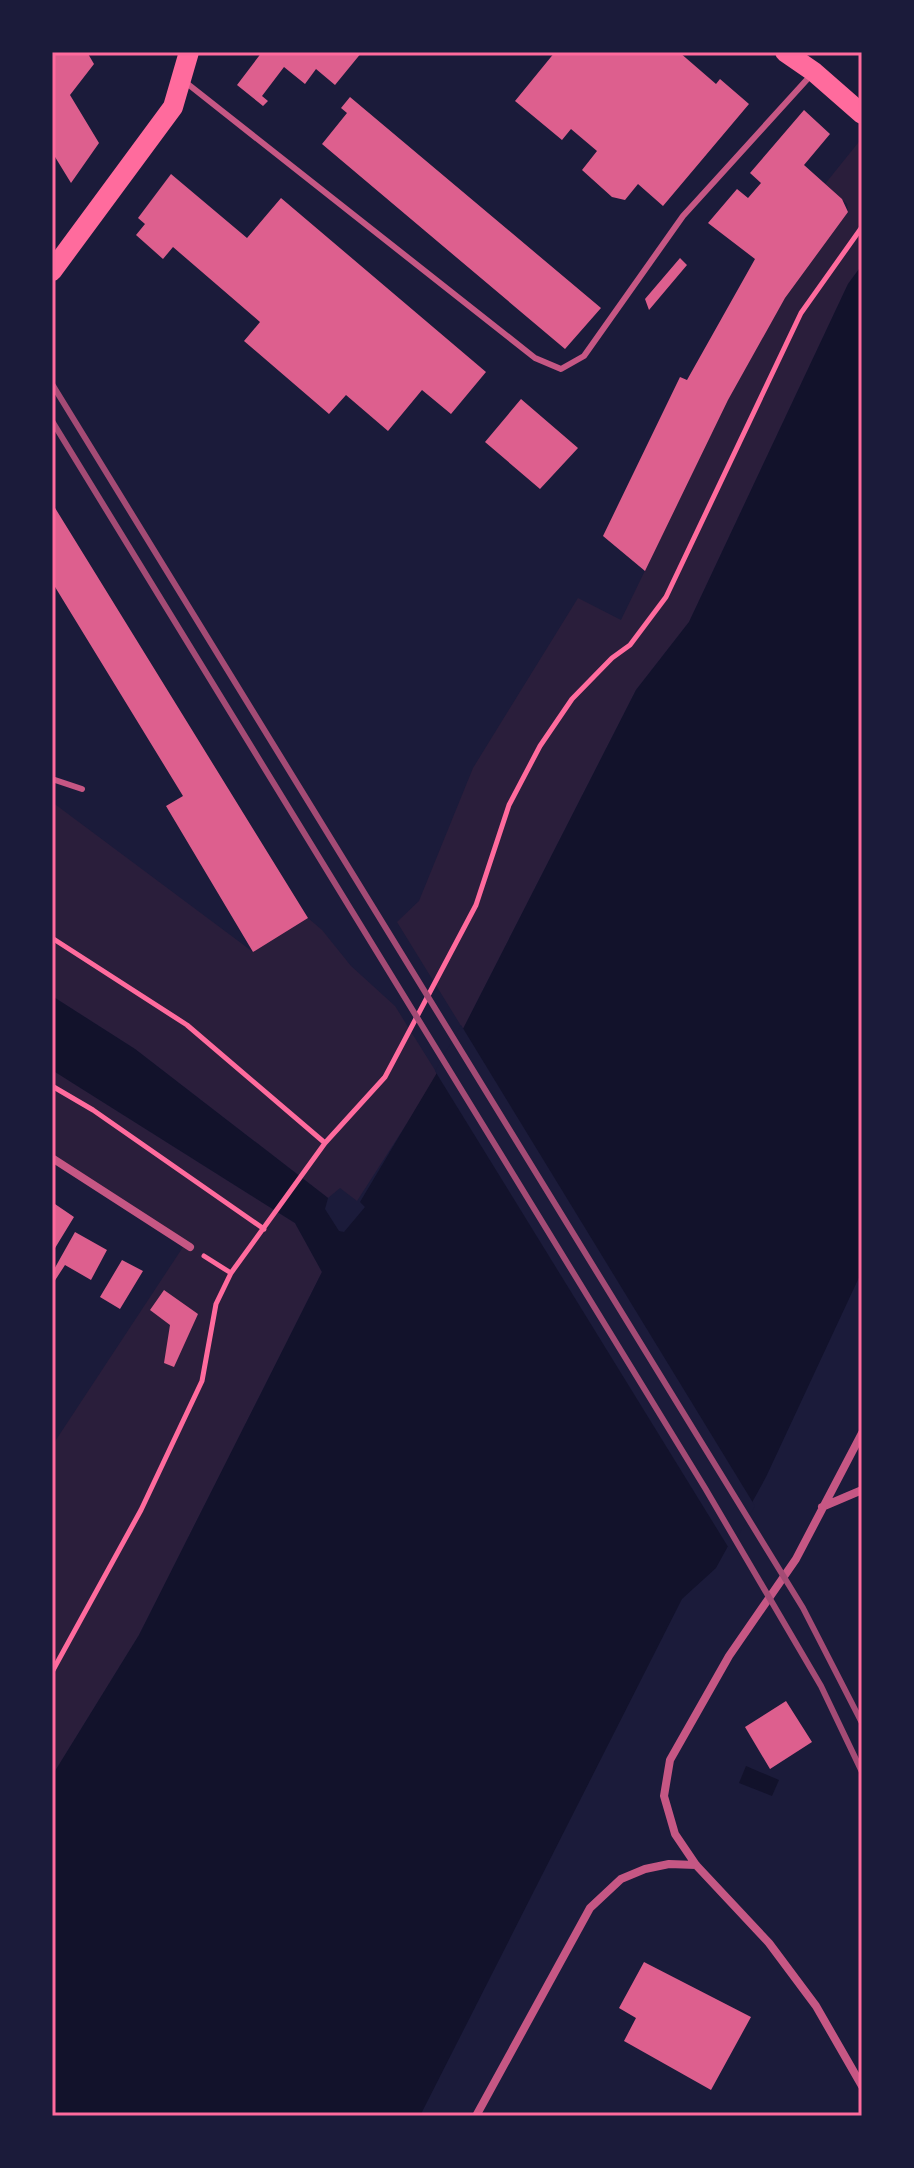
<svg xmlns="http://www.w3.org/2000/svg" width="914" height="2168" viewBox="0 0 914 2168" font-family="'PT Sans',sans-serif">
<rect width="100%" height="100%" fill="#1b1b3a"/>
<path fill="#2a1e3b" d="M862 138V265L848 284 689 622 636 690 463 1029 397 922 419 901 473 768 578 598 621 620 728 400 785 298 848 212 847 204 825 184Z
M52 802 253 952 308 918 322 930 351 966 395 1006 438 1075 357 1201 340 1188 328 1198 135 1049 52 996Z
M52 1070 295 1223 322 1272 139 1635 52 1776V1446L185 1244 52 1158Z"/>
<path fill="#12122b" d="M862 265V1271L766 1477 716 1568 682 1599 420 2116H52V1776L139 1635 322 1272 295 1223 52 1070V996L135 1049 328 1198 325 1209 339 1231 344 1232 365 1207 360 1202 463 1029 636 690 689 622 848 284Z
M746 1766 779 1780 772 1796 739 1783Z"/>
<path fill="#1b1b3a" d="M461 1025 755 1506 730 1550 435 1071Z"/>
<path fill="#dd5f8e" d="M52 52H87L94 64 70 95 99 143 71 183 52 152Z
M262 52H362L335 85 316 69 305 84 284 67 262 96 268 101 263 106 237 85Z
M555 52H679L716 84 720 79 749 104 663 206 638 184 625 200 612 197 582 170 597 151 571 129 562 140 515 101Z
M350 97 601 308 565 349 322 144 347 113 341 108Z
M804 110 830 134 804 165 842 199 848 212 785 298 728 400 645 571 603 536 680 377 687 380 755 259 708 223 737 189 748 198 761 183 750 173Z
M171 174 247 238 281 198 486 372 451 414 422 390 388 431 346 395 329 414 244 341 260 322 173 247 163 259 136 235 145 224 138 218Z
M680 258 687 265 649 310 645 299Z
M521 399 578 448 540 489 485 442Z
M52 503 308 918 253 952 166 806 183 796 52 582Z
M52 1202 74 1217 52 1253Z
M75 1232 107 1250 91 1280 65 1265 54 1282 52 1273Z
M122 1260 143 1271 120 1309 100 1297Z
M164 1290 198 1314 174 1367 164 1363 170 1325 150 1310Z
M786 1701 812 1742 770 1769 745 1727Z
M644 1962 751 2017 711 2090 624 2041 636 2018 619 2008Z"/>
<g fill="none" stroke-linecap="round" stroke-linejoin="round">
<path stroke="#ff6b9d" stroke-width="5" d="M52 938 187 1025 325 1143
M52 1086 93 1110 264 1229
M204 1256 231 1273
M52 1672 141 1510 202 1381 216 1304 231 1273 325 1143 385 1077 476 905 509 805 540 746 572 699 612 658 630 645 666 597 801 313 862 227"/>
<path stroke="#c65784" stroke-width="6" d="M184 81 535 358 561 369 584 356 683 216 812 74
M52 779 82 789"/>
<path stroke="#c65784" stroke-width="8" d="M52 1158 190 1247
M862 1433 796 1559 729 1656 670 1760 664 1796 675 1834 696 1865 769 1943 816 2006 862 2086
M822 1507 862 1490
M476 2116 590 1908 621 1879 645 1869 669 1864 696 1865"/>
<path stroke="#ff6b9d" stroke-width="20" d="M785 52 814 72 862 114
M52 271 173 107 189 52"/>
<path stroke="#a44b75" stroke-width="6" d="M52 384 803 1608 862 1723
M52 421 705 1488 821 1686 862 1772"/>
</g>
<rect width="914" height="2168" fill="none" stroke="#1b1b3a" stroke-width="108"/>
<rect x="54" y="54" width="806" height="2060" fill="none" stroke="#ff6b9d" stroke-width="3"/>
</svg>
